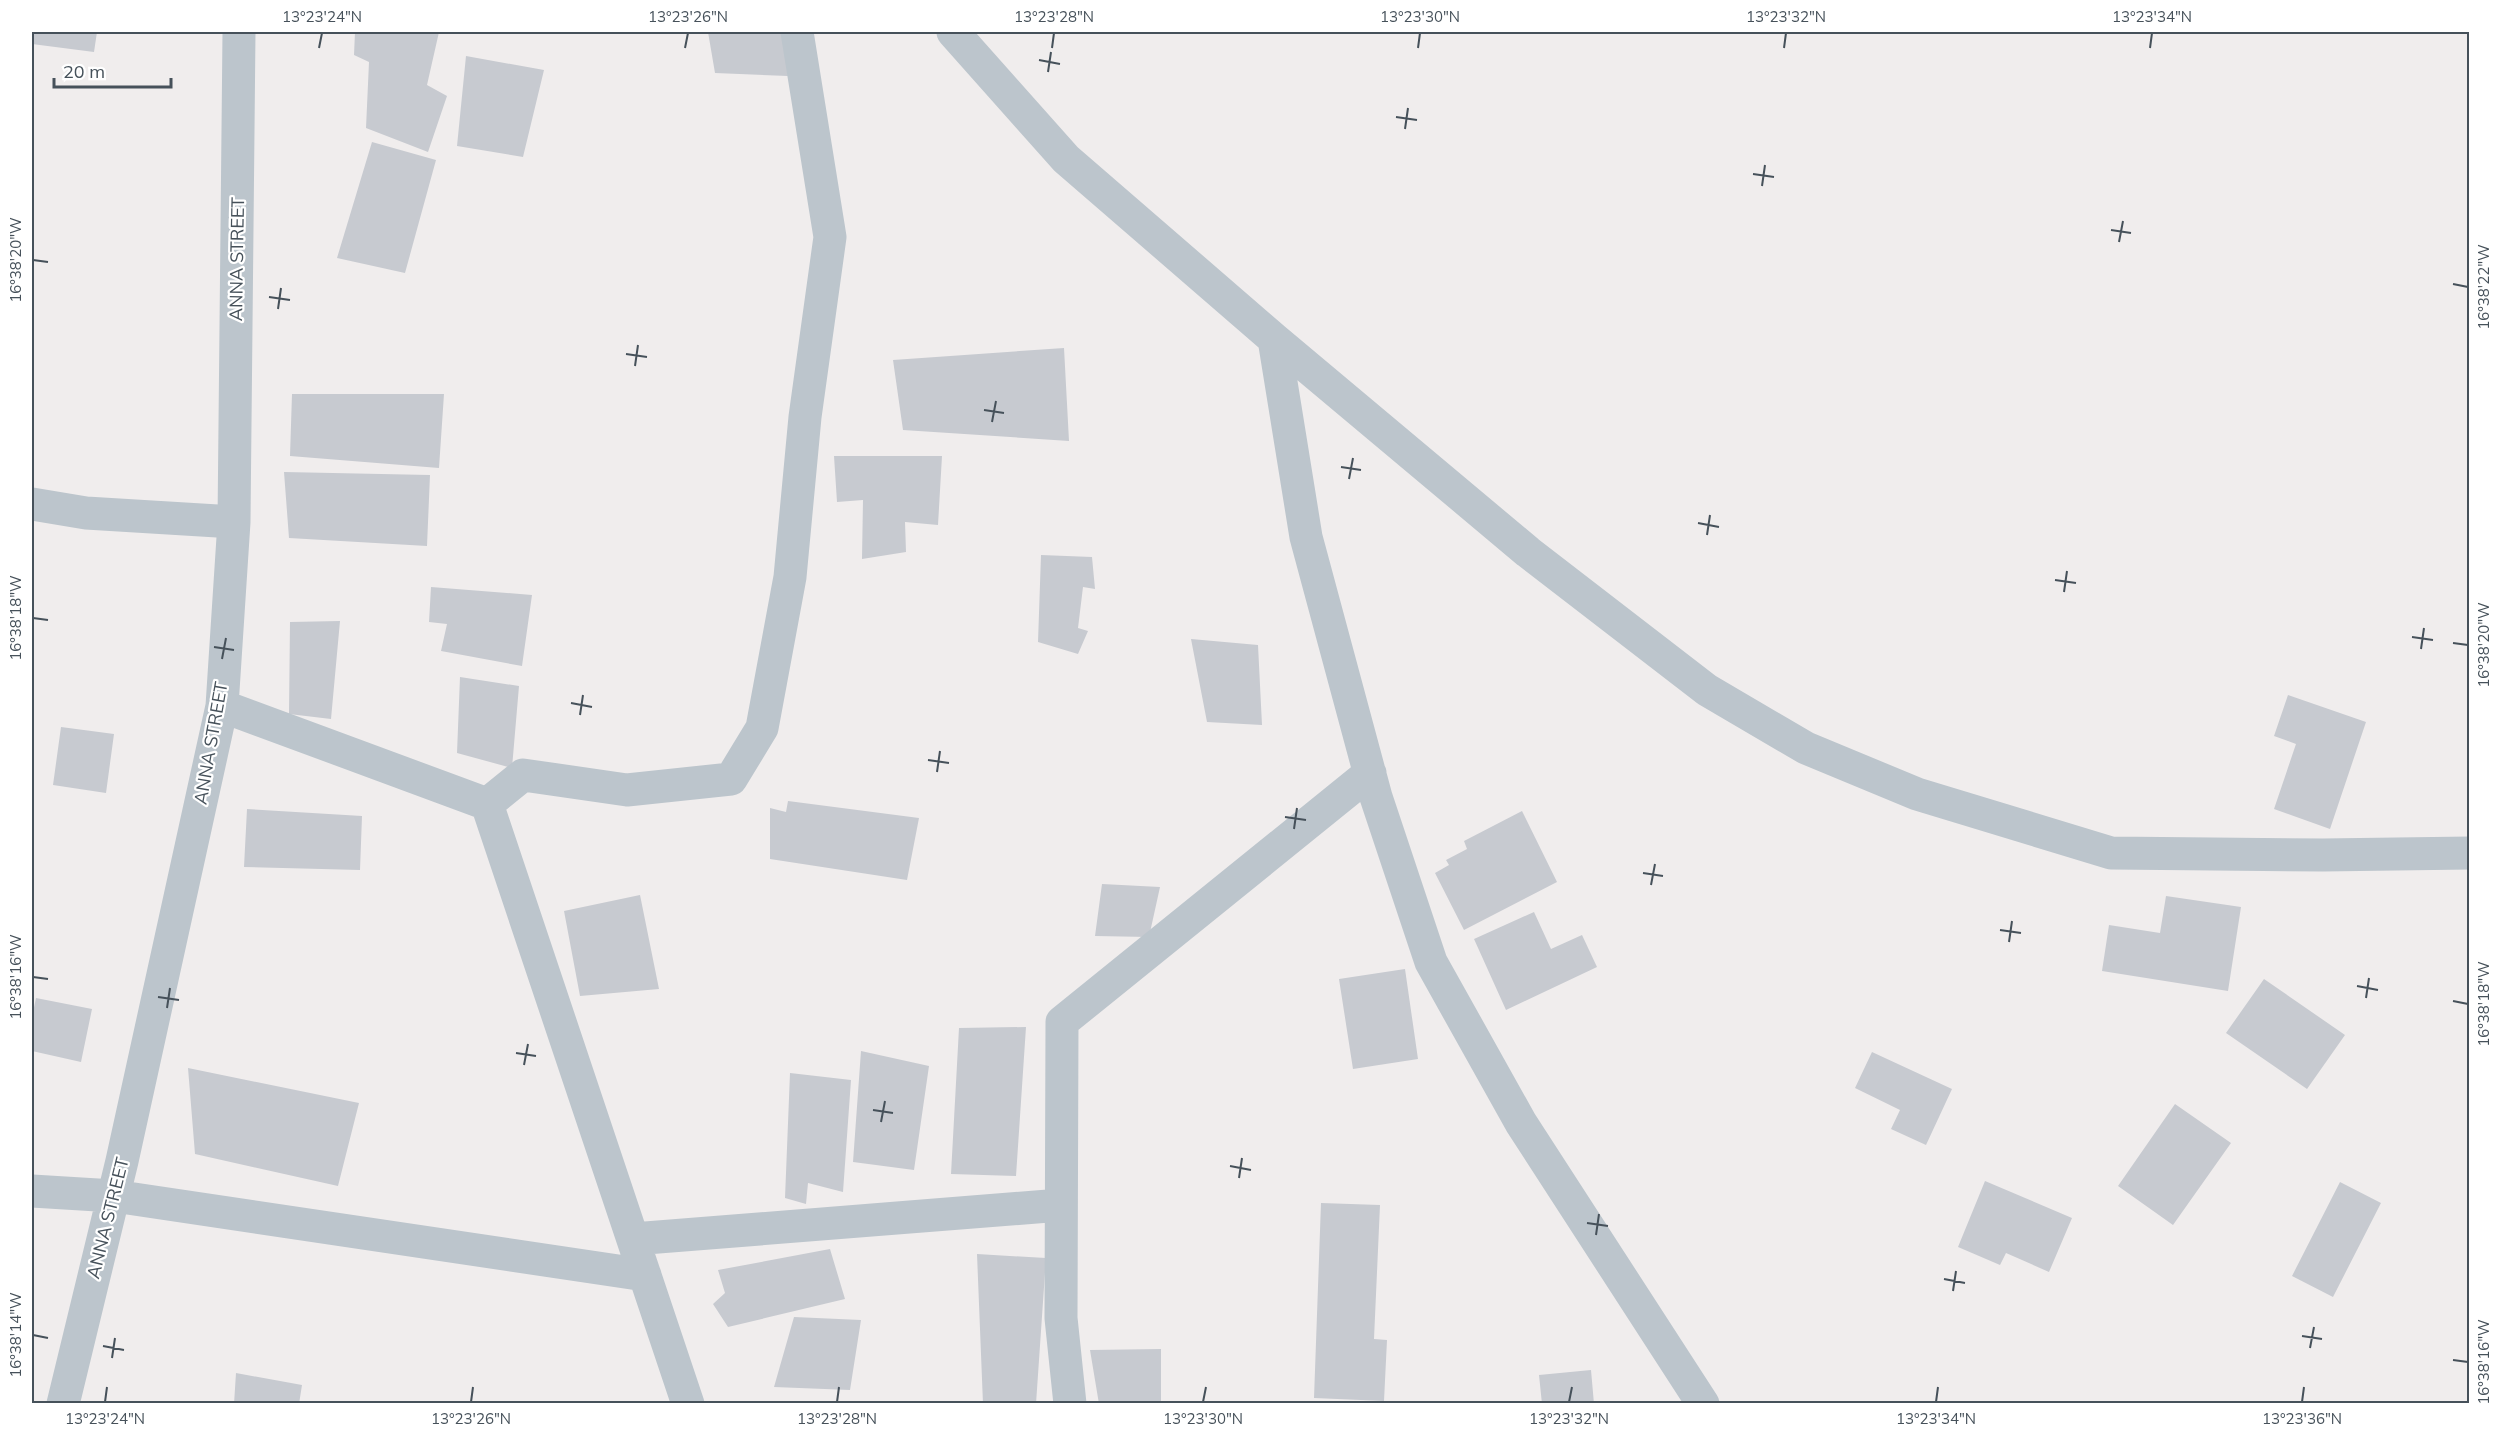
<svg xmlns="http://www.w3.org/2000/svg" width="2501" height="1435" viewBox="0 0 2501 1435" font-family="Mulish,sans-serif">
<rect width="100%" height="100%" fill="#f0eded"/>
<path fill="#c7cad0" d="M32 32H97L94 52 32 44Z
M355 32H439L427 85 447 96 428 152 366 128 369 62 354 55Z
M708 32H782L788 76 715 73Z
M466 56 544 70 523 157 457 146Z
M372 142 436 160 405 273 337 258Z
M1064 348 1069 441 903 430 893 360Z
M292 394H444L439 468 290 456Z
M834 456H942L938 525 905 522 906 552 862 559 863 500 837 502Z
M284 472 430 475 427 546 289 538Z
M1041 555 1092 557 1095 589 1083 587 1078 628 1088 631 1078 654 1038 642Z
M431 587 532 595 522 666 441 651 447 624 429 622Z
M340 621 331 719 289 714 290 622Z
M1191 639 1258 645 1262 725 1207 722Z
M460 677 519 686 512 768 457 753Z
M2288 695 2366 722 2330 829 2274 809 2296 744 2274 736Z
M61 727 114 734 106 793 53 785Z
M788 801 919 818 907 880 770 859V808L786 812Z
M247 809 362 816 360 870 244 867Z
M1522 811 1557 882 1464 930 1435 873 1449 865 1446 860 1467 849 1464 841Z
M1102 884 1160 887 1149 937 1095 936Z
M640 895 659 989 580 996 564 911Z
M2166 896 2241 907 2228 991 2102 971 2109 925 2160 933Z
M1534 912 1551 949 1582 935 1597 967 1506 1010 1474 939Z
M1405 969 1418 1059 1353 1069 1339 979Z
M2264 979 2345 1035 2307 1089 2226 1033Z
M36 998 92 1009 81 1062 32 1051V1017Z
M1026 1027 1016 1176 951 1174 959 1028Z
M861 1051 929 1066 914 1170 853 1162Z
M1872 1052 1952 1089 1926 1145 1891 1129 1900 1110 1855 1088Z
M188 1068 359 1103 338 1186 195 1154Z
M790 1073 851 1080 843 1192 808 1183 806 1204 785 1198Z
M2175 1104 2231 1143 2173 1225 2118 1186Z
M1985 1181 2072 1218 2049 1272 2006 1253 2000 1265 1958 1247Z
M2340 1182 2381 1203 2333 1297 2292 1276Z
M1321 1203 1380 1205 1374 1339 1387 1340 1384 1401 1314 1398Z
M830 1249 845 1299 728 1327 713 1304 725 1293 718 1270Z
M977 1254 1046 1258 1036 1404H983Z
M794 1317 861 1320 850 1390 774 1387Z
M1161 1349V1404H1099L1090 1350Z
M1591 1370 1594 1404H1542L1539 1375Z
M236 1373 302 1385 299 1404H234Z"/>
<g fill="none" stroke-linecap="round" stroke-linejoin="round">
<path stroke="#bcc5cc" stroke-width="33" d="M953 32 1066 159 1274 339 1528 552 1707 690 1806 748 1917 794 2111 853 2323 855 2470 853
M1274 339 1306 537 1376 797 1431 962 1521 1123 1703 1404
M32 504 86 513 234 522
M222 706 487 804 688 1404
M487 804 523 775 627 790 731 779 762 728 790 577 805 417 830 237 797 32
M32 1191 114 1196 645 1275
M633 1239 1061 1205
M63 1404 122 1161 222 706 234 522 239 32
M1070 1404 1061 1318 1062 1022 1370 773"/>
</g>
<path fill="none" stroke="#46515a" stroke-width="2" d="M319 48 322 33M685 48 688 33M1052 48 1054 33M1418 48 1420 33M1784 48 1786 33M2150 48 2152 33M1039 60 1060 64M1048 72 1051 52M1396 117 1417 120M1405 129 1408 108M1753 174 1774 177M1762 186 1765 165M2111 230 2131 233M2119 242 2123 221M33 260 48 262M2453 284 2468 287M269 297 290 300M278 309 281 288M626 354 647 357M635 366 638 345M984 410 1004 413M992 422 996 401M1341 467 1361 470M1349 479 1353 458M1698 523 1719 527M1707 535 1710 515M2055 580 2076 583M2064 592 2067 571M33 618 48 620M2412 637 2433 640M2453 643 2468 645M214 647 234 650M2421 649 2424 628M222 659 226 638M571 703 592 707M580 715 583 695M928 760 949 763M937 772 940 751M1285 817 1306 820M1294 829 1297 808M1643 873 1663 876M1651 885 1655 864M2000 930 2021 933M2009 942 2012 921M33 977 48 979M2357 986 2378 990M158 997 179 1000M2366 998 2369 978M2453 1001 2468 1004M167 1008 170 988M516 1053 536 1056M524 1065 528 1044M873 1110 893 1113M881 1122 885 1101M1230 1166 1251 1170M1239 1178 1242 1158M1587 1223 1608 1226M1596 1235 1599 1214M1944 1279 1965 1283M1953 1291 1956 1271M33 1335 48 1338M2302 1336 2322 1339M103 1346 124 1350M2310 1348 2314 1327M112 1358 115 1338M2453 1360 2468 1362M105 1402 107 1387M471 1402 473 1387M837 1402 839 1387M1203 1402 1206 1387M1569 1402 1572 1387M1936 1402 1938 1387M2302 1402 2304 1387"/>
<g text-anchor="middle" stroke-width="4.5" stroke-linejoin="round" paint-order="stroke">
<g font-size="18" fill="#46515a" stroke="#fff">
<text transform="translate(237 259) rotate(-89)" y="6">ANNA STREET</text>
<text transform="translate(211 743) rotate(-80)" y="6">ANNA STREET</text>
<text transform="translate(108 1218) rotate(-76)" y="6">ANNA STREET</text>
</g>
</g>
<rect width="2501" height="1435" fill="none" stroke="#ffffff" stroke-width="66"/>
<path d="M54 78v9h117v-9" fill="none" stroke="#46515a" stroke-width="3"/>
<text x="63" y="78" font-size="18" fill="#46515a" stroke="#ffffff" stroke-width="4.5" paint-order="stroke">20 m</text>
<rect x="33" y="33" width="2435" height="1369" fill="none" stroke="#46515a" stroke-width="2"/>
<g font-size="15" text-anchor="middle" fill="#46515a">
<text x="322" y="22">13°23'24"N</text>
<text x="688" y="22">13°23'26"N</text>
<text x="1054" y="22">13°23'28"N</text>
<text x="1420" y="22">13°23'30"N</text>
<text x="1786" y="22">13°23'32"N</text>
<text x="2152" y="22">13°23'34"N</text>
<text transform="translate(16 260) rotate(-90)" y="5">16°38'20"W</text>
<text transform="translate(2484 287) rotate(-90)" y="5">16°38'22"W</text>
<text transform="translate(16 618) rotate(-90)" y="5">16°38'18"W</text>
<text transform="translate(2484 645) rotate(-90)" y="5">16°38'20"W</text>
<text transform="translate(16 977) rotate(-90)" y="5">16°38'16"W</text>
<text transform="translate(2484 1004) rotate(-90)" y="5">16°38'18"W</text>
<text transform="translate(16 1335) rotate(-90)" y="5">16°38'14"W</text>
<text transform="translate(2484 1362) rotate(-90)" y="5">16°38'16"W</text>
<text x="105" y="1424">13°23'24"N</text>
<text x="471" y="1424">13°23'26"N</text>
<text x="837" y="1424">13°23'28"N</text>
<text x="1203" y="1424">13°23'30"N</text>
<text x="1569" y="1424">13°23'32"N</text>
<text x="1936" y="1424">13°23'34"N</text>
<text x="2302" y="1424">13°23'36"N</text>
</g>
</svg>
